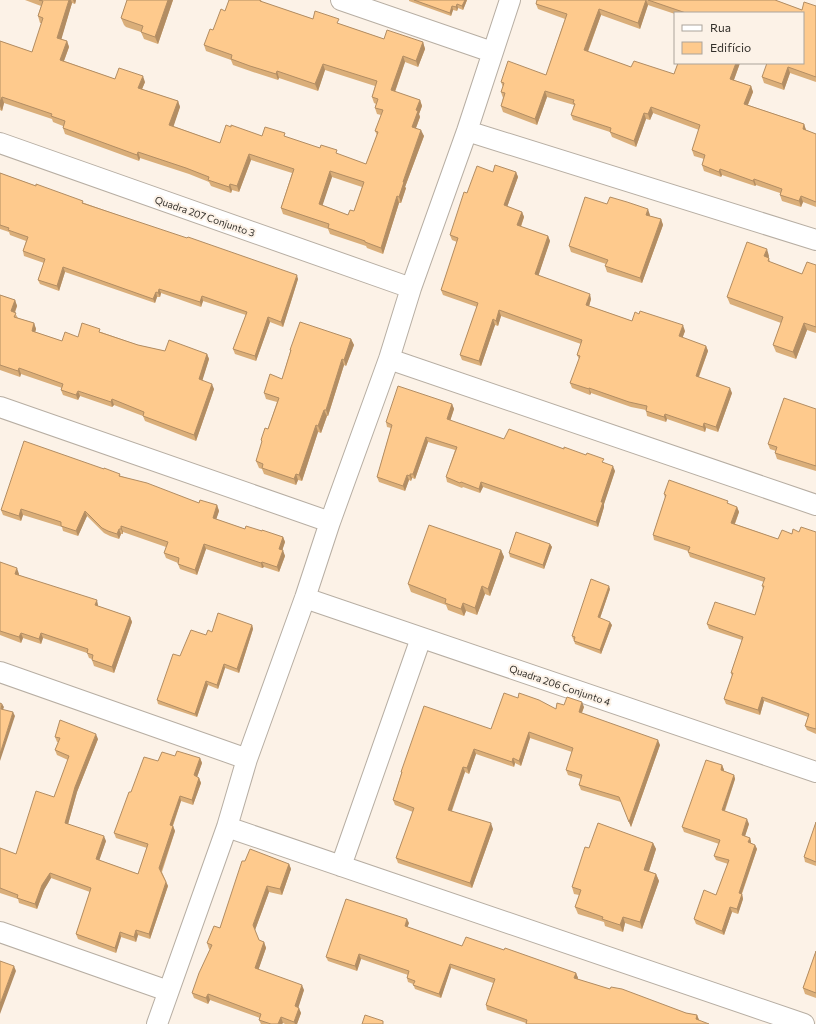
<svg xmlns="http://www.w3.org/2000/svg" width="816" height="1024" viewBox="0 0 816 1024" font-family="Commissioner,sans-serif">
<rect width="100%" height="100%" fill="#fcf2e7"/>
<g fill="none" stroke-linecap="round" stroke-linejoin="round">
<g stroke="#b7aea3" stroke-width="22">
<path id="minor" d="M341 0 492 52
M467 131 816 240
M0 143 411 288
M389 359 816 505
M0 407 330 522
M305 598 816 772
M0 672 247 759
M227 827 804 1024
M341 866 421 638
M0 932 168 991
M157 1024 227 827 247 759 305 598 330 522 389 359 411 288 467 131 510 0"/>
</g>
<use href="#minor" stroke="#fff" stroke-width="20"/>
</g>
<path fill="#daae79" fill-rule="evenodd" d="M25 0H76L75 4 72 3 61 39 67 41 69 47 64 61 115 79 145 82 142 89 178 101 180 107 173 126 220 143 231 127 262 136 286 137 366 164 377 135 375 131 381 115 377 114 375 108 376 104 374 103 372 97 375 86 325 70 318 91 279 78 278 80 253 72 233 65 231 60 206 51 204 45 213 30 225 11 229 0H261L262 2 313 19 340 24 384 39 423 42 425 49 418 67 405 62 395 92 420 100 422 106 419 114 420 117 416 128 424 136 405 187 406 188 401 203H399L383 254 367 248 366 246 330 234 328 229 283 214 281 208 292 173 251 160 239 192 232 190 231 193 211 186 209 182 189 174 140 158 139 161 65 134 63 128V126L53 122 52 119 4 103 2 111 0 110V41L32 52 42 23H40L38 16 41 6ZM332 177 362 187 354 211 348 215 322 205Z
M127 0H173L158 44 144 39 141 32 126 27 124 25 121 18Z
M409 0H467L463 10 458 8 457 11 453 10 451 16 409 1Z
M537 0H775L802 10 816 6V82L790 73 784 90 764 83 762 77 803 13H675V14L648 5 640 29 601 15 588 52 631 67 674 74 678 63H740L734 80 751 86 753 92 748 105 804 124 806 130 816 134V207L803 202 801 207 782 201 780 195V193L756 185 755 186 722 175 721 177 704 171 702 165 704 159 694 156 692 150 699 130 653 113 650 120 646 119 636 147 612 137 610 132 573 120 571 115 574 105 547 97 537 125 503 112 501 106 503 98 501 92 503 87 501 82 546 75 565 19 538 9 536 4Z
M493 172H516L518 177 507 207 522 212 524 217 521 227 548 236 550 241 538 276 591 299 589 306 632 321 685 331 682 338 706 346 708 351 699 377 732 393 718 432 706 428 705 432 667 419 666 422 647 416 646 410 631 407 591 393 590 395 572 388 570 383 579 359 577 355 581 344 501 316 498 326 495 325 481 366 462 360 460 355 477 307 443 295 441 290 457 242 452 240 450 235 467 193Z
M0 173 298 279 283 327 270 322 256 361 235 354 233 349 246 315 203 301 201 307 161 293 160 297H157L155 303 65 272 59 291 40 284 38 280 44 263 24 256 23 251 26 241 10 235 9 232 0 229Z
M607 204 650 215V216L661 219 663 225 642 283 607 272 605 266 606 264 571 252 569 246Z
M769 256V258L770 262 802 274 816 265V333L807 330 796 359 776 352 773 345 781 323 730 304 727 297Z
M0 295 15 300 17 306 15 313 18 318 34 323 36 329 35 332 62 341 78 337 101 332 138 345 165 351 207 354 209 359 202 380 214 389 196 441 145 421 143 416 114 405 112 407 80 396 78 400 63 395 61 390 62 388 21 374 20 377 0 370Z
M351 339 354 345 346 366 344 365 328 416H327L321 433 318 432 302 481 298 480 296 485 264 474 262 469 259 468 256 461 262 442 261 440 268 429 277 402 266 399 264 393 282 379 290 352V350Z
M452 404 454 409 450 421 504 439 605 463 615 471 604 504V507L598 527 483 487 480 493 463 487 462 488 447 482 446 477 455 450 428 442 415 479 412 478 411 481 409 480 405 491 379 482 377 477 391 428 387 427 386 422Z
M816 409V471L777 459 775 453 776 451 770 449 768 444Z
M104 469 121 476 199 503 217 505 219 511 216 519 245 529 262 531 283 537 285 542 282 550 285 556 279 572 264 567 262 568 206 549 197 575 180 569 178 564V563L166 558 164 553 166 547 123 532V534H121L119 539 110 536 104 533 87 516 78 536 63 531 62 527 23 515 21 521 3 515 1 510Z
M664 494 729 504 737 507 739 512 735 524 778 539 799 532H816V734L807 730 805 726 808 717 764 701 760 715 726 704 724 699 732 676 731 673 742 640 709 629 707 624 755 615 763 589 762 586 764 582 690 557 688 552V551L654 540 653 535 665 498Z
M550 544 552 547 544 569 510 557 509 553Z
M501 550 504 557 490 596 485 594 477 615 466 611 464 616 448 610 446 605 411 592 408 584Z
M0 562 19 574V575L98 605V606L130 617 132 622 114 673 94 666 92 660V659L89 658 87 653 43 638 41 644 23 638 21 643 0 635Z
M610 589 600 618 612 625 601 654 575 644 574 640 573 639 572 636Z
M252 625 253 629 239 673 225 668 218 689 208 685 197 717 158 704 157 700 180 656 206 635 212 632Z
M518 698 556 709 564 705 584 707 582 713 660 745 631 827 621 802 581 790 579 785 581 779 568 775 566 770 572 752 530 738 521 766 515 763 514 767 476 754 469 774 465 772 452 811 493 829 472 888 398 863 396 858 413 812 395 805 393 800 401 774V772L491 729Z
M55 737 98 739 77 792 68 824 106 841 99 860 138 874 147 848 116 838 114 833 131 792 158 761 175 756 200 758 202 763 197 777 199 778 201 783 193 805 181 801 173 826 175 831 162 872 168 886 150 939 138 935 136 942 121 937 116 953 78 939 76 934 90 892 51 878 44 890 37 909 19 903 18 899 0 893V848L16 854 54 797 68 760 57 755 55 750 58 742H57Z
M722 765 724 770V771L734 775 735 779 725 811 749 824 745 836 750 838 751 842V843L755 845 757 849 742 894 743 899 738 914 732 912 724 935 696 924 694 919 716 895 728 864 716 860 714 856 719 844 684 832 682 827Z
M816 822V866L805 862 804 857Z
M653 843 656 849 649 871 656 874 659 881 642 929 625 923 623 932 605 926 604 922 578 914 575 907 579 895 574 894 572 887 589 848Z
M245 861 289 864 291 869 282 895 269 892 255 930 259 940 264 942 266 948 258 970 304 990 298 1007 301 1013 297 1024H285L283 1023 282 1024H261L259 1020 260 1018 210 1000 208 1004 194 998 192 993 210 949H209L207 943 220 928Z
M409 923 407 927 462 946 504 950 576 973 578 978 577 979 686 1013 697 1015 699 1020 526 1023 487 1010 486 1005 493 983 451 968 441 998 415 989 413 984 408 982 407 978 408 975 361 959 357 971 328 961 326 957Z
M816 951V998L805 994 803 988Z"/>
<path fill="#b28d63" d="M69 0H71L72 3 60 44 57 38Z
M73 0H76L75 4Z
M168 0H173L158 44 155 37Z
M465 0H467L463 10 462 6Z
M646 0 648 5 640 29 638 23Z
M457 4 458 8 457 11 456 7Z
M452 6 453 10 451 16 450 13Z
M599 9 601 15 586 56 584 50Z
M67 41 69 47 62 66 60 60Z
M423 42 425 49 418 67 416 61Z
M403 56 405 62 393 97 391 90Z
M736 63H740L732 85 730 79Z
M323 64 325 70 318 91 315 84Z
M788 67 790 73 784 90 782 84Z
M277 71 279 78 278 80 276 74Z
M143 76 145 82 140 94 138 88Z
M751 86 753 92 746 109 744 104Z
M545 91 547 97 537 125 535 119Z
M2 97 4 103 2 111 0 106V102Z
M420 100 422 106 419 114 420 117 414 133 412 127 416 110Z
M178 101 180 107 172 131 169 125Z
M651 107 653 113 650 120 648 114Z
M644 113 646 119 636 147 634 141Z
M804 124 806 130 805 135 803 129Z
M421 130 424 136 405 187 406 188 401 203 399 197 403 182Z
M138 152 140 158 139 161 137 155Z
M249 154 251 160 239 192 237 186Z
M720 169 722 175 721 177 719 172Z
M330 171 332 177 321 210 319 204Z
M516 172 518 177 506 210 504 205Z
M754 179 756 185 755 186 753 181Z
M230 184 232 190 231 193 229 187Z
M397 196 399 203 383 254 381 248Z
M801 196 803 202 801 207 799 201Z
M648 209 650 215 648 220 646 215Z
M522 212 524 217 519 231 517 225Z
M661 219 663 225 642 283 640 278Z
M548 236 550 241 537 280 535 274Z
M767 249 769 256 767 263 764 256Z
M63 267 65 272 59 291 57 286Z
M297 275 298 279 283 327 281 322Z
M159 289 161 293 160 297 158 293Z
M156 292 157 297 155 303 153 299Z
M590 294 591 299 588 310 586 305Z
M202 296 203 301 201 307 200 302Z
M15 300 17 306 13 316 11 311Z
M499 310 501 316 498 326 496 321Z
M268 317 270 322 256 361 255 356Z
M493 319 495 325 481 366 479 361Z
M34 323 36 329 34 336 32 331Z
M804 323 807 330 796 359 793 352Z
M683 325 685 331 681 342 679 336Z
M351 339 354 345 346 366 344 360Z
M706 346 708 351 697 381 696 376Z
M207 354 209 359 201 385 199 379Z
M342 359 344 365 328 416 326 410Z
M19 368 21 374 20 377 18 371Z
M212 384 214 389 196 441 194 435Z
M589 388 591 393 590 395 589 389Z
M730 388 732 393 718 432 716 427Z
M78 391 80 396 78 400 76 395Z
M112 399 114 405 112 407 111 402Z
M452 404 454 409 449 424 447 419Z
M324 410 327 416 321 433 318 426Z
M665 414 667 419 666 422 664 417Z
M704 423 706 428 705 432 703 427Z
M316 425 318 432 302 481 299 475Z
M426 437 428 442 415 479 413 474Z
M613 466 615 471 604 504V507L598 527 596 522 601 502Z
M296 474 298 480 296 485 294 479Z
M410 474 412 478 411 481 410 476Z
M407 475 409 480 405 491 403 486Z
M481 482 483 487 480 493 479 489Z
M217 505 219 511 215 523 213 518Z
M737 507 739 512 733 528 731 523Z
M21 509 23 515 21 521 19 516Z
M85 511 87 516 78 536 76 531Z
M121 526 123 532V534L121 529Z
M119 529 121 534 119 539 117 534Z
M283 537 285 542 281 554 279 549Z
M204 544 206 549 197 575 195 570Z
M550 544 552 547 544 569 543 565Z
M283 550 285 556 279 572 277 567Z
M501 550 504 557 490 596 488 589Z
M262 562 264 567 262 568 261 563Z
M17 568 19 574 17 579 15 574Z
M482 586 485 594 477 615 475 608Z
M609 586 610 589 599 621 598 617Z
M97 600 98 605 97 610 95 605Z
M463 603 466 611 464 616 461 609Z
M130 617 132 622 114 673 112 667Z
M610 622 612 625 601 654 600 650Z
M252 625 253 629 239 673 237 669Z
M21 633 23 638 21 643 19 637Z
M41 633 43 638 41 644 39 639Z
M224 664 225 668 218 689 217 685Z
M206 681 208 685 197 717 195 714Z
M762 697 764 701 760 715 758 710Z
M582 702 584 707 580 717 579 712Z
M2 704 4 707 2 712 1 709Z
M13 712 15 716 0 761V754Z
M529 732 530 738 521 766 519 761Z
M96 734 98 739 77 792 67 828 65 823 75 787Z
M658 740 660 745 631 827 629 822Z
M474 749 476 754 469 774 467 768Z
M200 758 202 763 196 780 194 775Z
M513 758 515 763 514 767 512 762Z
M722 765 724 770 722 775 721 770Z
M463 767 465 772 450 815 448 810Z
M734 775 735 779 723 815 722 810Z
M199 778 201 783 193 805 192 800Z
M180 796 181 801 171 830 170 825Z
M747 819 749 824 744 839 742 835Z
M491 823 493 829 472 888 470 883Z
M173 826 175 831 161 872 159 868Z
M104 836 106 841 98 864 96 859Z
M750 838 751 842 750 847 748 842Z
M653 843 656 849 647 877 644 870Z
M755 845 757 849 740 898 739 893Z
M289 864 291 869 282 895 280 889Z
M50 873 51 878 44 890 37 909 35 904 42 885Z
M656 874 659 881 642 929 640 922Z
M166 882 168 886 150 939 149 934Z
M267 886 269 892 255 930 253 925Z
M742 894 743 899 738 914 737 909Z
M730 907 732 912 724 935 722 931Z
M623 917 625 923 623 932 620 925Z
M407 919 409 923 406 931 405 926Z
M136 930 138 935 136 942 134 937Z
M120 932 121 937 116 953 115 948Z
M264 942 266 948 257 974 255 968Z
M359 954 361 959 357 971 355 966Z
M450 964 451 968 441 998 439 994Z
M14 966 16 971 0 1014V1004Z
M576 973 578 978 576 983 574 978Z
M302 985 304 990 297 1012 295 1006Z
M208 994 210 1000 208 1004 206 998Z
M299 1008 301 1013 297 1024H295L294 1022Z
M697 1015 699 1020 697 1024 696 1019Z
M281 1017 283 1023 282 1024H278Z"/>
<path fill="#feca8d" stroke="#b28d63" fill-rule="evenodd" d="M39 0H69L57 38 67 41 60 60 115 79 119 68 143 76 138 88 178 101 169 125 220 143 226 125 231 127V125L262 136 265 127 285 133 284 136 320 148 321 145 337 150 336 153 366 164 378 132 375 131 383 110 375 108 378 99 372 97 377 81 323 64 315 84 277 71 276 74 250 66 231 59 232 55 204 45 210 29 213 30 221 9 225 11 229 0H260V1L313 19 315 11 339 19 337 23 384 39 387 30 423 42 416 61 403 56 391 90 420 100 416 110 418 111 412 127 421 130 403 182H404L399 197 397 196 381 248 365 242V241L328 228 329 224 281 208 294 169 249 154 237 186 230 184 229 187 208 180 209 177 186 168 138 152 137 155 63 128 65 121 51 116 52 114 2 97 0 102V41L32 52 43 18 38 16 43 1ZM330 171 364 182 354 211 350 210 348 215 319 204Z
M127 0H168L155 37 141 32 143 26 123 19 121 18Z
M414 0H465L462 6 457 4 456 7 452 6 450 13Z
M537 0H646L638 23 599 9 584 50 631 67 634 61 674 74 678 63H736L730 79 751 86 744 104 804 124 803 129 816 134V202L801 196 799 201 780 195 782 189 754 179 753 181 720 169 719 172 702 165 705 155 692 150 700 125 651 107 648 114 644 113 634 141 610 132 611 128 571 115 575 104 573 103 574 100 545 91 535 119 501 106 505 93 501 92 504 83 501 82 508 61 546 75 567 14 536 4Z
M648 0H775L802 10 804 2 816 6V77L788 67 782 84 762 77 767 63H803V13H686Z
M495 165 516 172 504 205 522 212 517 225 548 236 535 274 590 294 586 305 632 321 635 312 639 314 640 311 683 325 679 336 706 346 696 376 730 388 716 427 704 423 703 427 665 414 664 417 646 411 647 406 629 402 589 388V389L570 383 580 356 577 355 582 340 499 310 496 321 493 319 479 361 460 355 478 303 441 290 458 238 450 235 464 192 467 193 477 166 493 172Z
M0 173 36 186V184L83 201 82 203 187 238 188 237 297 275 281 322 268 317 255 356 233 349 247 312 202 296 200 302 159 289 158 293 156 292 153 299 63 267 57 286 38 280 45 259 23 251 28 237 8 230 9 228 0 225Z
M585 197 607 204 610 197 627 202 648 209 646 215 661 219 640 278 605 266 608 260 569 246Z
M747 242 767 249 764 256 769 258 768 261 802 274 807 262 816 265V327L804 323 793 352 773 345 783 317 727 297Z
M0 295 15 300 11 311 16 313 14 317 34 323 32 331 62 341 65 332 78 337 82 323 100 329 99 332 138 345 165 351 169 340 207 354 199 379 212 384 194 435 143 416 144 412 112 399 111 402 78 391 76 395 61 390 63 384 19 368 18 371 0 365Z
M300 322 351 339 344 360 342 359 326 410H324L318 426 316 425 299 475 296 474 294 479 262 468 263 464 256 461 262 441 261 440 265 428 268 429 279 398 264 393 270 374 282 379 291 350H290Z
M398 386 452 404 447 419 504 439 509 429 564 449V447L586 455 587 453 604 459 602 462 613 466 601 502H603L596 522 481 482 479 489 461 482 460 483 446 477 457 447 426 437 413 474H410V476L407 475 403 486 377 477 392 425 386 422Z
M784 398 816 409V466L775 453 777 447 768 444Z
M24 441 104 469V468L120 474 119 476 147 483 199 503 200 500 217 505 213 518 245 529 246 526 262 531V530L283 537 279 549 283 550 277 567 262 562 261 563 204 544 195 570 178 564 179 558 164 553 168 542 121 526V529H119L117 534 108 531 102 528 85 511 76 531 61 526V522L21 509 19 516 1 510Z
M669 480 728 501 727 503 737 507 731 523 778 539 782 530 792 534 793 529 799 532 801 527 816 532V729L805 726 809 714 762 697 758 710 724 699 733 673H731L743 637 707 624 715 602 755 615 764 586H762L765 578 688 552 690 547 653 535 666 495 664 494Z
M429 525 501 550 488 589 482 586 475 608 463 603 461 609 445 603 446 599 408 584Z
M516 532 550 544 543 565 509 553Z
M0 562 17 568 15 574 97 600 95 605 130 617 112 667 92 660 93 655 87 653 88 649 41 633 39 639 21 633 19 637 0 631Z
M591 579 609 586 598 617 610 622 600 650 574 641 575 637 572 636Z
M218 613 252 625 237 669 224 664 217 685 206 681 195 714 157 700 173 654 180 656 191 630 206 635 208 630 212 632Z
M504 693 518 698 519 693 539 700 556 709 557 703 564 705 567 697 582 702 579 712 658 740 629 822 619 797 579 785 582 775 566 770 573 748 529 732 519 761 513 758 512 762 474 749 467 768 463 767 448 810 491 823 470 883 396 858 414 808 393 800 402 772H401L424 706 491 729Z
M0 703 2 704 1 709 13 712 0 754Z
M60 720 96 734 75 787 65 823 104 836 96 859 138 874 148 844 114 833 129 792H131L144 757 158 761 162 752 175 756 177 751 200 758 194 775 199 778 192 800 180 796 170 825 173 826 159 868 166 882 149 934 136 930 134 937 120 932 115 948 76 934 91 888 50 873 42 885 35 904 17 898 18 895 0 888V848L16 854 36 791 54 797 69 756 55 750 60 738 55 737Z
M706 760 722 765 721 770 734 775 722 810 747 819 742 835 750 838 748 842 755 845 739 893 742 894 737 909 730 907 722 931 694 919 704 890 716 895 729 860 714 856 720 840 682 827Z
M816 822V862L804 857Z
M598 823 653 843 644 870 656 874 640 922 623 917 620 925 602 919 603 917 575 907 581 890 572 887 585 847 589 848Z
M250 849 289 864 280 889 267 886 253 925 259 940 264 942 255 968 302 985 295 1006 299 1008 294 1022 281 1017 278 1024H271L259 1020 261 1014 208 994 206 998 192 993 199 973 212 945 207 943 214 926 220 928 242 861H245Z
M346 899 407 919 405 926 442 939 462 946 466 937 504 950 505 948 576 973 574 978 610 989 611 987 622 989 686 1013 697 1015 696 1019 709 1024H526L527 1020 486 1005 495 979 450 964 439 994 413 985 415 981 407 978 409 971 359 954 355 966 326 957Z
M816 951V993L803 988Z
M0 961 14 966 0 1004Z
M365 1015 383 1021V1024H362Z"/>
<g text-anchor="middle" stroke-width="4" stroke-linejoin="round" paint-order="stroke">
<g font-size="10" fill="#322f2a" stroke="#fcf2e7">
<text transform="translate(205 216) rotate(19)" y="4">Quadra 207 Conjunto 3</text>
<text transform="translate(560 685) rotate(19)" y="4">Quadra 206 Conjunto 4</text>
</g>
</g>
<rect x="674" y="12" width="130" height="52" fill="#fcf2e7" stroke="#aba49b"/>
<rect x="682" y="25" width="20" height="6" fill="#ffffff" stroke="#aba49b"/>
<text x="710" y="32" font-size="12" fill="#322f2a">Rua</text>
<rect x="682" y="42" width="20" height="12" fill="#feca8d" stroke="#aba49b"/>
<text x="710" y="52" font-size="12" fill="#322f2a">Edifício</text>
</svg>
